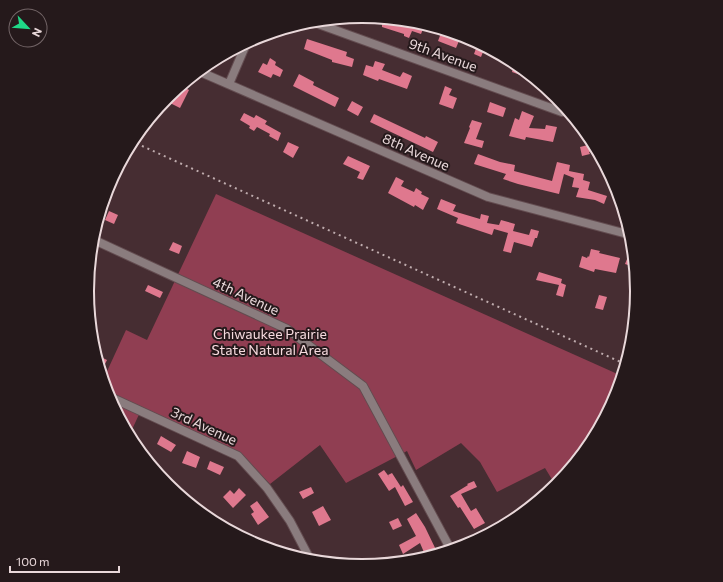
<svg xmlns="http://www.w3.org/2000/svg" width="723" height="582" viewBox="0 0 723 582" font-family="Commissioner,sans-serif">
<rect width="100%" height="100%" fill="#462d32"/>
<path fill="#903e52" d="M216 194 622 376 615 396 590 444 556 486 545 468 497 492 480 462 461 443 416 470 407 451 346 483 320 445 270 484 249 463 220 444 142 408 129 436 107 396 103 380 126 330 147 340Z
M546 494 514 520 511 521 508 515Z"/>
<g fill="none" stroke-linecap="round" stroke-linejoin="round">
<path stroke="#4a011c" stroke-width="2" d="M617 392 614 391 621 378"/>
</g>
<path fill="#df788e" d="M366 16 396 19 408 23 409 21H415L425 24 421 34 412 31 409 38 404 36V34L382 27V24L366 19Z
M441 33 452 38 454 33 461 36 456 48 438 41Z
M307 39 347 52 346 56 354 59 352 67 332 62V60L304 49Z
M478 43 485 47 481 57 474 54Z
M270 58 276 62 275 65 283 70 280 77 273 74 271 78 258 72 263 63 267 65Z
M375 61 385 64 382 70 400 77 403 72 412 76 407 89 379 79 378 81 363 75 366 65 373 67Z
M512 61 535 79 534 80 512 72 513 68 510 67Z
M299 74 314 82 313 85 339 98 335 107 293 86Z
M181 85 189 90 180 108 168 102 172 96 170 94Z
M445 86 452 89 449 95 457 98 453 109 439 104Z
M352 101 363 107 358 116 347 110Z
M490 102 506 108 503 117 487 112Z
M522 111 534 116 529 128 545 129 546 125 557 127 553 142 526 137 525 140 509 136 515 118 519 120Z
M244 113 254 118 256 115 267 121 265 124 281 133 278 141 269 136 270 134 257 127 254 131 249 128 250 126 240 120Z
M374 114 425 138 426 136 438 142 433 152 370 122Z
M472 120 482 123 476 139 484 141 482 148 464 143 470 128 469 127Z
M288 142 299 147 293 158 283 152Z
M588 145V147L594 146 597 150 589 152 590 154 582 156 580 147Z
M478 154 500 162 515 165 514 171 552 181 557 162 570 165 569 171 584 174 583 180 590 182 588 190 607 196 604 204 595 200 576 197 579 188 572 187 574 178 564 174 559 194 518 184 503 179 506 174 474 164Z
M348 156 370 166 363 180 357 178 360 172 343 164Z
M396 177 404 181 401 186 414 192 416 188 422 192 421 194 429 198 423 210 415 205 414 207 388 193Z
M441 199 456 205 453 211 480 219 481 214 489 216 487 223 499 225 501 220 515 224 513 231 529 235 531 229 539 231 537 238H535L532 247 514 242 511 253 503 251 508 233 494 229 492 235 456 223 458 218 437 209Z
M109 211 118 215 114 224 105 220Z
M173 242 182 246 179 254 169 250Z
M591 249 600 251 599 253 620 258 616 273 595 269 594 272 579 267 582 256 587 258 588 256 589 257Z
M629 254 633 255 634 267 625 264Z
M539 272 562 279 561 283 566 285 563 297 556 295 559 285 536 280Z
M148 285 163 292 160 298 145 291Z
M599 295 607 297 603 310 595 308Z
M95 354 107 360 103 368 98 365Z
M161 436 176 445 171 452 157 444Z
M187 451 200 457 196 468 182 463Z
M210 461 224 467 220 475 207 469Z
M384 470 390 478 388 475 392 473 401 487 403 485 413 502 405 506 395 487 389 491 378 474Z
M474 481 477 487 461 494 471 511 476 508 485 523 474 529 460 507 458 508 450 496 468 485 467 484Z
M311 487 314 493 303 499 299 492Z
M239 488 246 495 233 508 223 497 230 490 234 494Z
M257 501 269 517 258 525 251 514 254 512 250 506Z
M323 506 331 520 319 526 312 512Z
M416 513 425 527 438 554 426 557 420 543 403 554 399 545 416 536 407 519Z
M398 518 402 526 393 530 389 522Z"/>
<g fill="none" stroke-linecap="round" stroke-linejoin="round">
<g stroke="#634c50" stroke-width="10">
<path id="minor" d="M310 21 562 112 567 110
M198 71 488 197 631 235
M229 84 247 42
M92 239 287 329 363 386 451 550
M108 396 238 456 267 488 290 521 311 561"/>
</g>
<use href="#minor" stroke="#8a7c7e" stroke-width="8"/>
<path stroke="#bfacae" stroke-width="2" stroke-dasharray="2 4" stroke-linecap="butt" d="M131 141 625 364"/>
</g>
<g text-anchor="middle" stroke-width="4" stroke-linejoin="round" paint-order="stroke">
<g font-size="14" fill="#e9d8da" stroke="#25191b">
<text transform="translate(443 55) rotate(20)" y="5">9th Avenue</text>
<text transform="translate(416 152) rotate(24)" y="5">8th Avenue</text>
<text transform="translate(246 296) rotate(25)" y="5">4th Avenue</text>
<text transform="translate(204 426) rotate(25)" y="5">3rd Avenue</text>
</g>
<g font-size="14" fill="#f6dade" stroke="#25191b">
<text x="270" y="339">Chiwaukee Prairie<tspan x="270" dy="16">State Natural Area</tspan></text>
</g>
</g>
<path d="M0 0H723V582H0ZM94 291a268 268 0 1 1 536 0a268 268 0 1 1-536 0Z" fill="#25191b" fill-rule="evenodd"/>
<path fill="none" stroke="#e9d8da" stroke-width="2" d="M94 291a268 268 0 1 1 536 0a268 268 0 1 1-536 0Z"/>
<g transform="translate(28 28) rotate(116)"><circle r="19" fill="#25191b" stroke="#736567"/>
<path d="M0-3L7 15L0 10L-7 15Z" fill="#1fd887"/>
<text y="-6" font-size="11" font-weight="bold" text-anchor="middle" fill="#e9d8da">N</text>
</g>
<path d="M10 566v6h109v-6" fill="none" stroke="#e9d8da" stroke-width="2"/>
<text x="16" y="566" font-size="12" fill="#e9d8da" stroke="#25191b" stroke-width="3" paint-order="stroke">100 m</text>
</svg>
